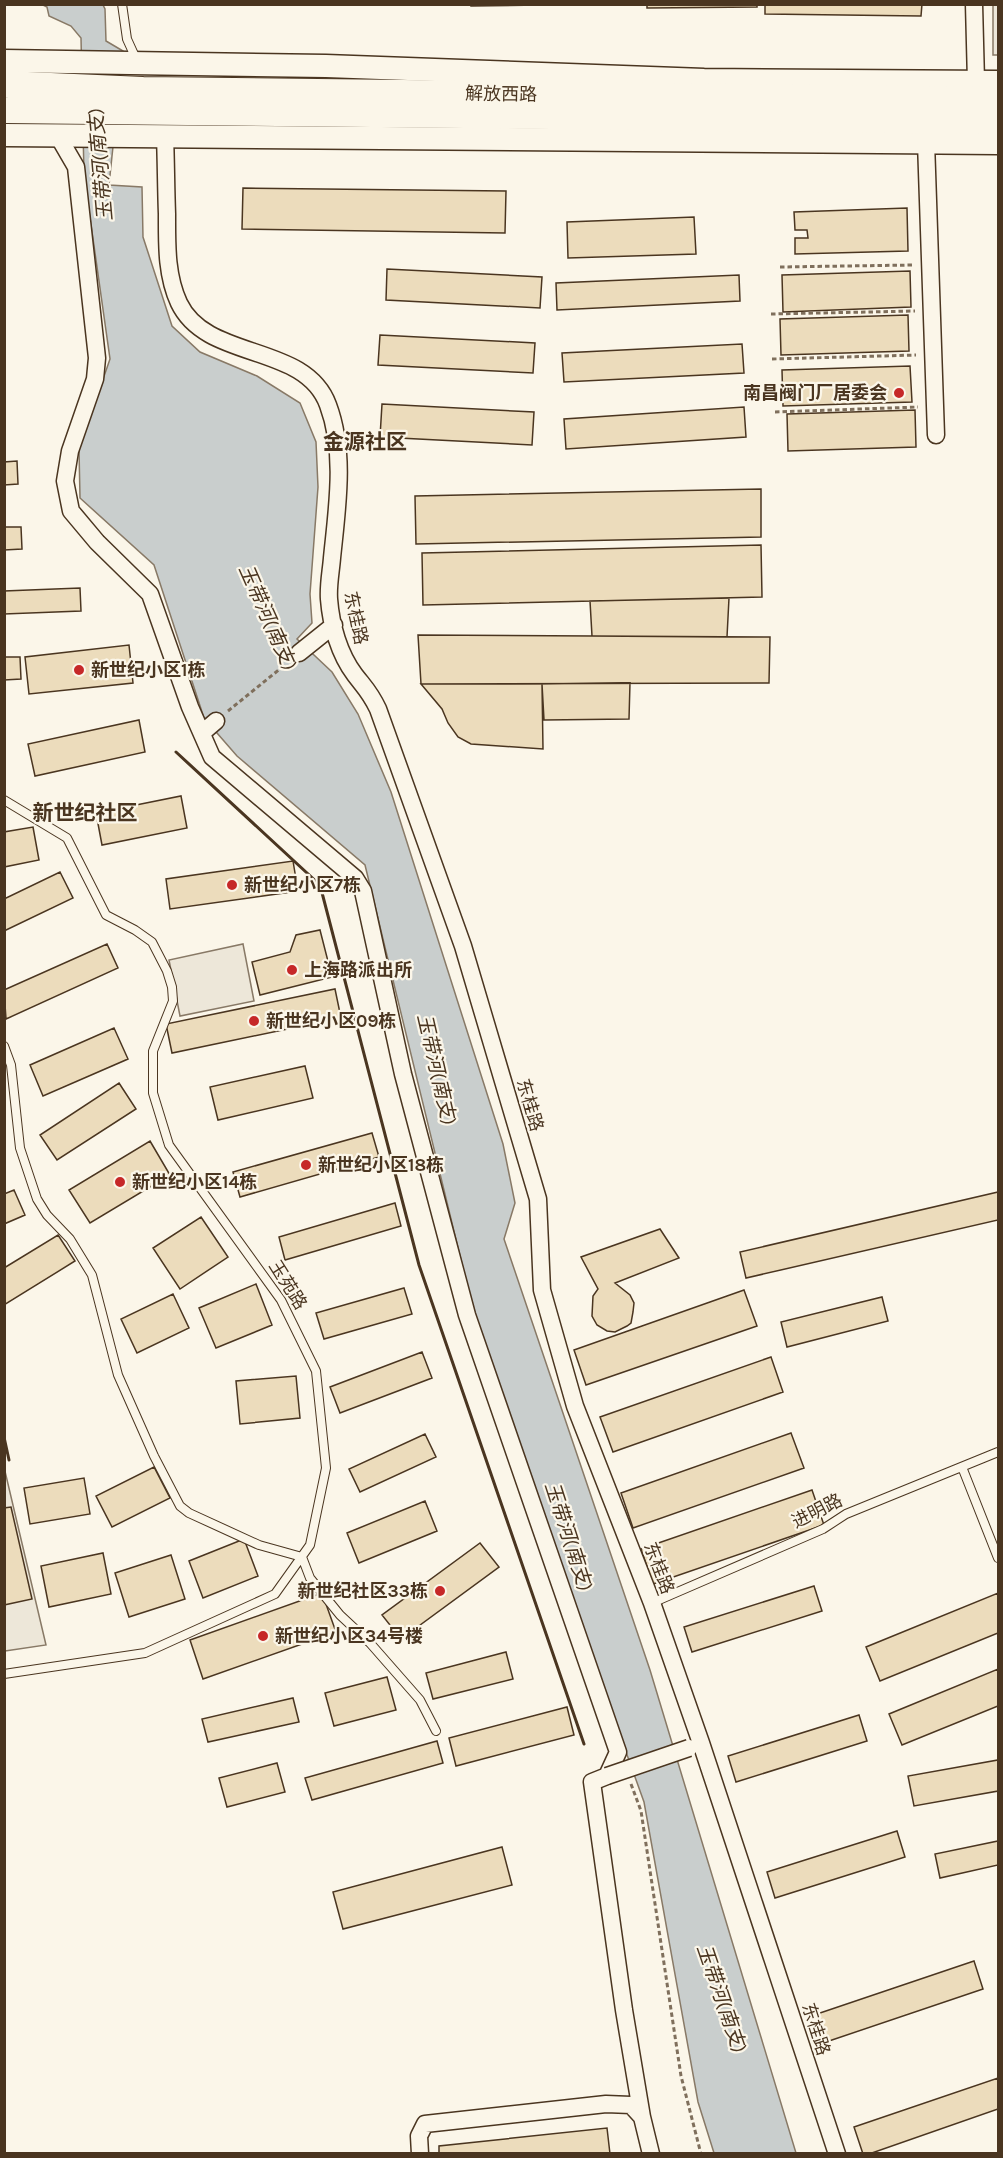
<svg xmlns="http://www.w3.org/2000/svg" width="1003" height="2158" viewBox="0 0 1003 2158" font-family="Karla,'Noto Sans SC',sans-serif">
<rect width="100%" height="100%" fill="#fbf6e9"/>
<path fill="#ede7d9" stroke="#887966" stroke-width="1.5" d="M993 5H998V55H993Z
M243 944 254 1001 180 1016 169 960Z
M4 1467 46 1645 5 1651H4Z"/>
<path fill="#c9cecd" stroke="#887966" stroke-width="1.5" d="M43 5H103L105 9 106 41 123 51 109 185 142 187 143 237 172 326 200 352 257 376 300 403 316 442 318 487 310 594 312 623 297 639 332 672 358 714 391 792 503 1144 515 1203 504 1239 650 1670 796 2153H714L698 2102 644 1802 486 1363 365 865 237 756 204 718 154 565 80 498 79 449 110 359 84 175 81 38 71 26 49 16 47 7Z"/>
<path fill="#ecdcbc" stroke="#4a3520" stroke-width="1.5" d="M471 4H608L471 6Z
M647 4H757V7L647 8Z
M765 4H922L921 16 765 14Z
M243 188 506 191 505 233 242 229Z
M907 208 908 251 795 254V238H808L807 230H795L794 212Z
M694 217 696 254 568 258 567 222Z
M387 269 542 277 540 308 386 300Z
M910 271 911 307 783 312 782 275Z
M739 275 740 301 557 310 556 283Z
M908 315 909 351 781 355 780 319Z
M380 335 535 343 533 373 378 365Z
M742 344 744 373 564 382 562 353Z
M910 366 912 402 783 406 782 370Z
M382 404 534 412 532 445 380 437Z
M744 407 746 437 566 449 564 419Z
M915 410 916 447 788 451 787 414Z
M17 461 18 484 4 485V462Z
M761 489V537L416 544 415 496Z
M4 527H21L22 549 4 550Z
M761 545 762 597 423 605 422 553Z
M80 588 81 611 4 614V591Z
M729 598 727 637 592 636 590 601Z
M418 635 770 637 769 683 421 684Z
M129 645 133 683 29 694 25 657Z
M4 657H20L21 679 4 680Z
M630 683 629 719 544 720 542 684Z
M421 684H542L543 749 471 744 458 737 448 723 442 709Z
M139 720 145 752 35 776 28 744Z
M181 796 187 828 102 845 96 813Z
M33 827 39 860 4 867V832Z
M293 861 298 891 170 909 166 879Z
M60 872 73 898 4 931V899Z
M320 930 332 977 260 995 252 962 290 952 296 935Z
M107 944 118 968 6 1019 4 990Z
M335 989 341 1018 172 1053 166 1024Z
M114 1028 128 1059 43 1096 30 1065Z
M305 1066 313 1098 218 1120 210 1087Z
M119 1083 136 1109 57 1160 40 1135Z
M372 1133 379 1157 240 1197 233 1172Z
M150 1141 170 1175 90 1223 69 1190Z
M14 1190 25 1215 4 1224V1194Z
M998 1192V1220L746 1278 740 1252Z
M395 1203 401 1226 285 1260 279 1237Z
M201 1217 228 1257 180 1289 153 1248Z
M660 1229 679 1258 615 1283 630 1295 634 1303 633 1312 631 1323 627 1326 615 1332 607 1331 597 1325 592 1316 593 1296 598 1289 581 1257Z
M58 1235 75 1261 4 1305V1268Z
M256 1284 272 1325 216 1348 199 1308Z
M404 1288 412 1314 324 1339 316 1313Z
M744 1290 757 1326 586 1385 574 1350Z
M173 1294 189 1328 137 1353 121 1319Z
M882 1297 888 1321 787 1347 781 1322Z
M422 1352 432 1378 340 1413 330 1387Z
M771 1357 783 1392 613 1452 600 1417Z
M296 1376 300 1418 240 1424 236 1381Z
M791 1433 804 1468 633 1528 621 1493Z
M425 1434 436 1457 360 1492 349 1469Z
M154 1467 170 1498 112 1527 96 1496Z
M84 1478 90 1514 30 1524 24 1488Z
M812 1490 824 1525 653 1584 641 1549Z
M425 1501 437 1531 359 1563 347 1533Z
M11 1507 32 1599 4 1605V1508Z
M244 1539 258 1576 203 1598 189 1561Z
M480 1543 499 1567 401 1639 382 1615Z
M103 1553 111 1594 49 1607 41 1566Z
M171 1555 185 1599 129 1617 115 1573Z
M814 1586 822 1611 692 1652 684 1627Z
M322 1593 336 1632 203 1679 190 1640Z
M998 1593V1633L880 1681 866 1647Z
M506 1652 513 1679 433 1699 426 1673Z
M998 1669V1706L902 1745 889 1714Z
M387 1677 396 1710 334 1726 325 1693Z
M293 1698 299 1722 208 1742 202 1719Z
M567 1707 574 1735 456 1766 449 1738Z
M859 1715 867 1741 736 1782 728 1756Z
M437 1741 443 1763 312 1800 305 1778Z
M998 1760V1791L914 1806 908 1776Z
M277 1763 285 1792 227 1807 219 1778Z
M897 1831 905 1857 775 1898 767 1872Z
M998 1841V1865L940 1878 935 1854Z
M502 1847 512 1885 343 1929 333 1892Z
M974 1961 983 1989 826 2042 817 2014Z
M998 2078V2109L869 2154H863L854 2127Z
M607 2128 610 2154H439V2146Z"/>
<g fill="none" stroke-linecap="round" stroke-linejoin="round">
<g stroke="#4a3520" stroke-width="10">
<path id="lane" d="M122 4 127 39 137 61
M4 800 67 838 106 915 135 930 152 942 167 971 172 987 173 1001 153 1051V1093L169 1145 281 1300 316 1371 326 1468 310 1545 275 1594 145 1653 4 1674
M4 1046 11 1065 20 1148 37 1199 47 1215 70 1239 92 1275 118 1375 154 1456 180 1506 189 1513 259 1545 302 1557 310 1578 340 1615 370 1643 420 1700 436 1731
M962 1467 998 1558
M652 1603 823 1529 846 1514 998 1452"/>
</g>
<g stroke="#4a3520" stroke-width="19">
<path id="street" d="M974 4 976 82
M58 136 76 167 97 358 95 379 70 451 65 481 71 511 97 542 150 594 190 707 212 757 355 878 363 891 403 1074 467 1315 618 1752 607 1776 592 1782 624 2010 642 2117
M165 136C166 162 166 188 167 214 167 244 166 275 179 303 207 362 305 342 328 405 346 453 337 508 332 558 331 571 328 585 329 599 331 625 339 654 355 675 365 688 370 692 378 709L463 946 538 1199 542 1290 575 1406 652 1603 701 1743 837 2154
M926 142 936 435
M299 653 334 625
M202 733 216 721
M420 2154 419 2136 425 2124 606 2104 631 2105 642 2117 651 2154"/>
</g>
<g stroke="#4a3520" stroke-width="25">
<path id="secondary" d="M4 61 326 66 704 80 998 82
M4 135 998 143"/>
</g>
<g stroke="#4a3520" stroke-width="28">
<path id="primary" d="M4 84 143 90 998 100
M4 110 998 121"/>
</g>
<path stroke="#7f6f5c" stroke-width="3" stroke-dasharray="4.5 3" stroke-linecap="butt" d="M780 267 913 265
M771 314 915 311
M772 359 916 355
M775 412 918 407
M228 711 286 664
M631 1784 641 1811 681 2076 701 2154"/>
<use href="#lane" stroke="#fbf6e9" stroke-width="8"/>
<use href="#street" stroke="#fbf6e9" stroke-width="16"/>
<use href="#secondary" stroke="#fbf6e9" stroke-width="22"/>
<use href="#primary" stroke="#fbf6e9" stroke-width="26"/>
<g stroke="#4a3520" stroke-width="19" stroke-linecap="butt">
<path id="street-bridge" d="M607 1776 689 1748"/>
</g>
<use href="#street-bridge" stroke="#fbf6e9" stroke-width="16"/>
<path stroke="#4a3520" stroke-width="3" d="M176 752 320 885 419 1265 584 1744
M4 1437 9 1460"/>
</g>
<g fill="#c62828" stroke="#fbf6e9" stroke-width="2">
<circle cx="899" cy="393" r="6"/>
<circle cx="79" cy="670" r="6"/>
<circle cx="232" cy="885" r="6"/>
<circle cx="292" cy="970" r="6"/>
<circle cx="254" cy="1021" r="6"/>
<circle cx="306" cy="1165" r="6"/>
<circle cx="120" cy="1182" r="6"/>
<circle cx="440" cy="1591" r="6"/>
<circle cx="263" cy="1636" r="6"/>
</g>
<g text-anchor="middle" stroke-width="4.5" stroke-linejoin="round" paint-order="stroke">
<g font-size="18" fill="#4a3520" stroke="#fbf6e9">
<text transform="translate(501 94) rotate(1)" y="6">解放西路</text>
<text transform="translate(356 618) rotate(78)" y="6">东桂路</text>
<text transform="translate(530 1105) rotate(74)" y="6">东桂路</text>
<text transform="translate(288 1285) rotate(58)" y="6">玉苑路</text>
<text transform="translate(817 1511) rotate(-27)" y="6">进明路</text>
<text transform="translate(659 1568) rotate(69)" y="6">东桂路</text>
<text transform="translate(816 2029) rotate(72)" y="6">东桂路</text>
</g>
<g font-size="18" font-weight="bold" fill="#4a3520" stroke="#fbf6e9" text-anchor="start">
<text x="887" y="399" text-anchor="end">南昌阀门厂居委会</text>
<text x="91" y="676">新世纪小区1栋</text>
<text x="244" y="891">新世纪小区7栋</text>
<text x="304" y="976">上海路派出所</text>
<text x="266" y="1027">新世纪小区09栋</text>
<text x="318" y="1171">新世纪小区18栋</text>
<text x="132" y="1188">新世纪小区14栋</text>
<text x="428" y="1597" text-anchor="end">新世纪社区33栋</text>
<text x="275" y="1642">新世纪小区34号楼</text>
</g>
<g font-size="20" font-style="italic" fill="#4a3520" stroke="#fbf6e9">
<text transform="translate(100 165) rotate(-95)" y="7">玉带河(南支)</text>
<text transform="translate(268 617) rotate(66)" y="7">玉带河(南支)</text>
<text transform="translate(437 1069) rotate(77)" y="7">玉带河(南支)</text>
<text transform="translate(569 1536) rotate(72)" y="7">玉带河(南支)</text>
<text transform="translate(722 1998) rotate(71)" y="7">玉带河(南支)</text>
</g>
<g font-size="21" font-weight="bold" fill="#4a3520" stroke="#fbf6e9">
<text x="365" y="449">金源社区</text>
<text x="85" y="820">新世纪社区</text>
</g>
</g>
<rect width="1003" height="2158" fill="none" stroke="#4a3520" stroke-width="12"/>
</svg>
